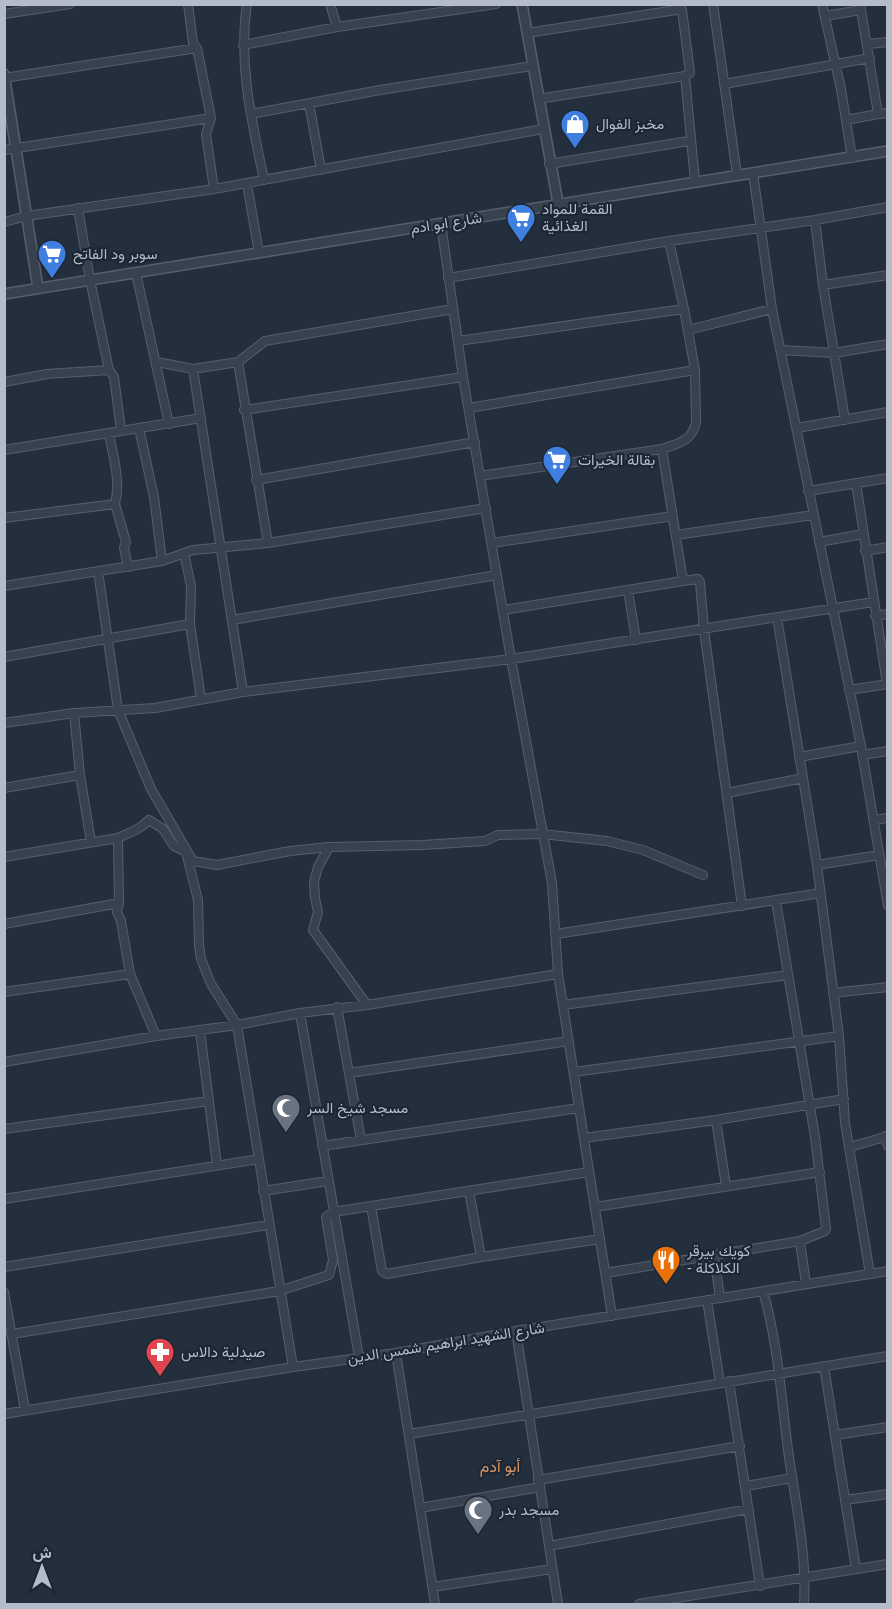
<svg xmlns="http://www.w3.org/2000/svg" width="892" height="1609" viewBox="0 0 892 1609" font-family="'Noto Sans',Vazirmatn,sans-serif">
<rect width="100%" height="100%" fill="#242f3e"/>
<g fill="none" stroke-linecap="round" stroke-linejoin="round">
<g stroke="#565f6c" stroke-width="10">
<path id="minor" d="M188 4 193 43 197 48 211 118 206 134 214 189
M247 4C238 64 252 122 264 180
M330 4 337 27
M675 4 676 10H682L690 73 685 76 695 181
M713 4 737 175
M822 4 841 89 852 158
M4 14 70 4
M825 16 861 10
M527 33 676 10
M868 44 888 42
M243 45 337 27 496 4
M4 78 197 48
M724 84 870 58
M538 99 685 76
M309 103 321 170
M251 114 380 90 532 66
M878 114 888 113
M846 120 878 114 860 4
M4 150 211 118
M549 164 689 141
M753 173 772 309 861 746 888 906
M247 184 259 253
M78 208 90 280 109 370
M815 220 823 285 845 420
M4 222 27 216 214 189 543 129
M441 224 463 377 511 659 552 883 558 974 612 1316
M669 241 684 309 695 370 696 422C692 441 680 443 662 449L683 581 698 579 700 582 704 630 742 906
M136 273 169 424
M448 278 669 241 815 220 888 207
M823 285 888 275
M688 330 772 309
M458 341 684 309
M782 350 834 353 888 344
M157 362 193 369 238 362 265 341 453 309
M238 362 268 543
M193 369 243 692
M4 382 47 374 109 370 114 377 121 430
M469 408 695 370
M244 410 463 377
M139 428 154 497 162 561
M797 428 888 412
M109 433C113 457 121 480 115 504
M4 450 201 418
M480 476 662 449
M256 480 475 442
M856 483 887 684
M808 491 888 478
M4 518 115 504 126 542 124 548 128 567
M676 535 813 515
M819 542 863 534
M492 543 673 516
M865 551 888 547
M184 553 191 586 190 624 201 699
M98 571 118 710 151 789 193 861 217 865 290 851 329 847 423 845 485 841 498 835 542 834 607 841 643 850 703 875
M4 586 162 561 193 550 268 543 486 508
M628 590 636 640
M503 610 683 581
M875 616 888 614
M777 617 817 865 839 1036 845 1123 870 1274
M232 620 497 575
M4 657 190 624
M849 690 888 684
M74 713 80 775 91 842
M4 723 74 713 155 708 243 692 511 659 873 602
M862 755 888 751
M799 757 861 746
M4 788 80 775
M727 793 803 778
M874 820 888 818
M118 838 119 903 117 912 121 921 130 974 156 1036
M329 847 318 867 314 882 315 898 318 912 313 930 367 1005
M4 857 118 838C132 831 136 832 149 820L163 829 174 846 186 852 198 900 199 945 201 959 211 984 237 1025 293 1367
M817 865 879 855
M4 924 119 903
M556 934 821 893
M4 992 130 974
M833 993 888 987
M563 1005 788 975
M337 1007 361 1140
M300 1013 359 1357
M200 1031 217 1165
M4 1062 156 1036 237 1025 300 1013 367 1005 558 974
M574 1072 839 1036
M349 1073 569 1041
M716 1120 726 1186
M4 1129 209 1101
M885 1136 888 1146
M584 1138 716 1120 844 1099
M322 1146 579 1108
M850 1147 888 1136
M263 1191 328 1181
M469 1191 481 1257
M4 1199 259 1159
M371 1206 382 1271 387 1274 481 1257 600 1239
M595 1207 820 1172
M800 1241 806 1284
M714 1255 720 1298
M4 1267 268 1225
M606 1273 800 1241 825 1231 826 1228 815 1137 776 901
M763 1291C778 1343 781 1396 788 1450 795 1501 807 1553 804 1604
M4 1292 25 1410
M707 1300 720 1383
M516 1331 558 1604
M12 1334 279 1291 329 1275 333 1260 326 1217 333 1212 589 1172
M396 1353 435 1604
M824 1366 856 1569
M729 1381 760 1586
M4 1414 293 1367 396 1353 516 1331 888 1271
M409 1434 888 1356
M835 1435 888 1427
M538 1480 740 1446
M746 1486 792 1478
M845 1500 888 1494
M420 1508 540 1487
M549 1546 749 1509
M432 1587 552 1569
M639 1604 888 1564"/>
</g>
<g stroke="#565f6c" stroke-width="12">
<path id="tertiary" d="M522 4 558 203
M4 74 38 288
M4 294 888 151"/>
</g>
<use href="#minor" stroke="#38414e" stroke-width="8"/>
<use href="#tertiary" stroke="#38414e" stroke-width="9"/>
</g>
<defs>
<g id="shop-pin" transform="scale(1.5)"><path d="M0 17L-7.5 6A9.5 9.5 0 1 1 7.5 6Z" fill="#3f7fe0" stroke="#1d2633"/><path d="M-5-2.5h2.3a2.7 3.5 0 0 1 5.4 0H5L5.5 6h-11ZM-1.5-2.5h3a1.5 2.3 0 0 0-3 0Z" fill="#fff"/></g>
<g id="supermarket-pin" transform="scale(1.5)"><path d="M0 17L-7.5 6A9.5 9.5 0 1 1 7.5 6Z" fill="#3f7fe0" stroke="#1d2633"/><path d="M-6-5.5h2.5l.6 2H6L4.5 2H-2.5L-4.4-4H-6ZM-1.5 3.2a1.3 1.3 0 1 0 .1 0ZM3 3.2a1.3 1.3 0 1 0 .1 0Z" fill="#fff"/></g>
<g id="mosque-pin" transform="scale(1.5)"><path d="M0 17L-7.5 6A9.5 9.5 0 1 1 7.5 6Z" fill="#6b7280" stroke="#1d2633"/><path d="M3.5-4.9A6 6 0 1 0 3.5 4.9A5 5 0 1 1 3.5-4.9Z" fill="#fff"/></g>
<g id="restaurant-pin" transform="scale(1.5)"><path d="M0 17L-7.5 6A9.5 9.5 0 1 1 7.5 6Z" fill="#e8710a" stroke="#1d2633"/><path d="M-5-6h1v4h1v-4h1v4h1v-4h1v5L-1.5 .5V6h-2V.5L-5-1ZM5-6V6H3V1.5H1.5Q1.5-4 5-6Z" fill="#fff"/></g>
<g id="pharmacy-pin" transform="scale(1.5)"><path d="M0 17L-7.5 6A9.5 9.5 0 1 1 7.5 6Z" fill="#e0444e" stroke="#1d2633"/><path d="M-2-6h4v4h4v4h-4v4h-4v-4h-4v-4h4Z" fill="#fff"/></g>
</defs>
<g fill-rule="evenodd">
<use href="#shop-pin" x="575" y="124"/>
<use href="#supermarket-pin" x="521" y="218"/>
<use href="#supermarket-pin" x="52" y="254"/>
<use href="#supermarket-pin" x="557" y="460"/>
<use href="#mosque-pin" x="286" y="1108"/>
<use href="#restaurant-pin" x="666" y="1260"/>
<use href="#pharmacy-pin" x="160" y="1352"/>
<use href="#mosque-pin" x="478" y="1510"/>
</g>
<g text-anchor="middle" stroke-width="4.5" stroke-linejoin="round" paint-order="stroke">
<g font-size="15" fill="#b4bcc9" stroke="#1d2633" text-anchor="start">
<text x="596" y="129">مخبز الفوال</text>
<text x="542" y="214">القمة للمواد<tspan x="542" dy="17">الغذائية</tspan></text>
<text x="73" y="259">سوبر ود الفاتح</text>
<text x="578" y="465">بقالة الخيرات</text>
<text x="307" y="1113">مسجد شيخ السر</text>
<text x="687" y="1256">كويك بيرقر<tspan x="687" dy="17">- الكلاكلة</tspan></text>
<text x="181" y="1357">صيدلية دالاس</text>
<text x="499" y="1515">مسجد بدر</text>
</g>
<g font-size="15" fill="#b4bcc9" stroke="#1d2633">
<text transform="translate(446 223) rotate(-9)" y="5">شارع ابو ادم</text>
<text transform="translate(446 1343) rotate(-9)" y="5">شارع الشهيد ابراهيم شمس الدين</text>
</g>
<g font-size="16" fill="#d59563" stroke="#1d2633">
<text x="500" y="1472">أبو آدم</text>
</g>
</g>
<rect width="892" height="1609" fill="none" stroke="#b4bcc9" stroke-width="12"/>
<g transform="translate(42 1567)" stroke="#1d2633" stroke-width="4.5" paint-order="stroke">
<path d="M0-4.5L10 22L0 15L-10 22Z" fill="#b4bcc9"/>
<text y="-9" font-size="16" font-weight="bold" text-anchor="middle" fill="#b4bcc9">ش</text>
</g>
</svg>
